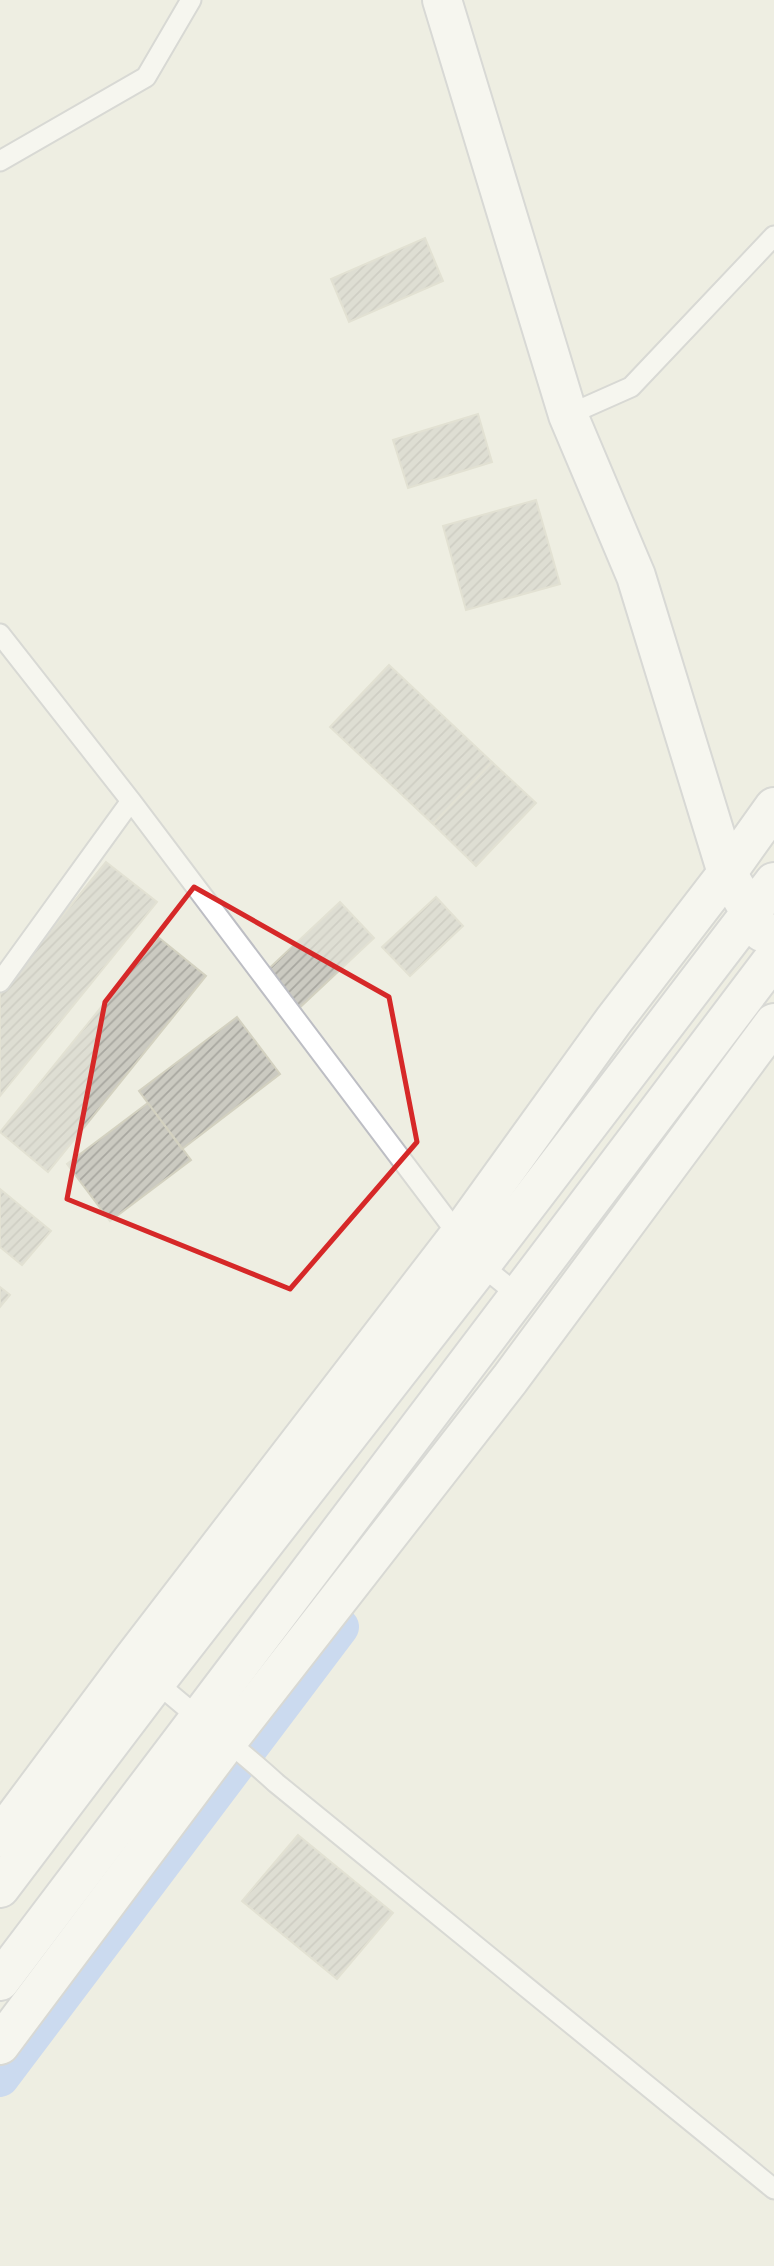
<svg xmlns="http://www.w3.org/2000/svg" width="774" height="2266" viewBox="0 0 774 2266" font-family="Poppins,sans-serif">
<defs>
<pattern id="building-hatch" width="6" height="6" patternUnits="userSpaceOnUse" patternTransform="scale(1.75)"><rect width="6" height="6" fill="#cbcac1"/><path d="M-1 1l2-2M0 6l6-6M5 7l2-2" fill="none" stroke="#a8a7a0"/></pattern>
</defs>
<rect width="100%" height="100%" fill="#eeeee2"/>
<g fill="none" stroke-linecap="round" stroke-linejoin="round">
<path stroke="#a1c0ff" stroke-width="38" d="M0 2078 340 1627"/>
</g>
<path fill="url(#building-hatch)" stroke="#d3d1c0" stroke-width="2" d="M425 238 443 281 349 322 331 279Z
M478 414 492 462 408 488 393 440Z
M536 500 560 584 466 610 443 526Z
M389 665 492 762 433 824 330 727Z
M492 762 536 803 476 866 433 824Z
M106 862 157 902 0 1096V993Z
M436 897 463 926 410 976 382 947Z
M340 902 374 938 295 1012 261 976Z
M158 937 206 976 48 1172 0 1132Z
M237 1017 280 1074 182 1149 139 1091Z
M148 1103 191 1160 110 1221 67 1164Z
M0 1189 51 1231 22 1265 0 1247Z
M0 1287 10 1295 0 1307Z
M298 1835 393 1913 337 1979 242 1901Z"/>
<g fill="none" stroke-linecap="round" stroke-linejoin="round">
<g stroke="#bdbec4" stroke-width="23">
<path id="lane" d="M0 161 146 77 191 0
M568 415 631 387 774 236
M0 634 131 801 481 1265 518 1295
M0 982 131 801
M153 1679C193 1715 236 1746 276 1783L774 2189"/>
</g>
<g stroke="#bdbec4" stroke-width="42">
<path id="street" d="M0 1837 132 1660 459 1235 614 1020 727 873 774 807
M0 2045 227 1742 510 1379 774 1023"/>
</g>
<g stroke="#bdbec6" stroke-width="42">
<path id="secondary" d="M442 0 568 415 636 576 727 873 762 932
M0 1888 156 1682 481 1265 774 882
M0 1981 774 958"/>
</g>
<use href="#lane" stroke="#fff" stroke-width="19"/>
<use href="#street" stroke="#fff" stroke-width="38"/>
<use href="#secondary" stroke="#fff" stroke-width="38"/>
</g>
<path d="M0 0H774V2266H0ZM194 887 389 997 417 1142 290 1289 67 1199 105 1002Z" fill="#eeeee2" fill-opacity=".55" fill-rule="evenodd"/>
<path fill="none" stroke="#d62828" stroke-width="5" stroke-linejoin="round" d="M194 887 389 997 417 1142 290 1289 67 1199 105 1002Z"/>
</svg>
